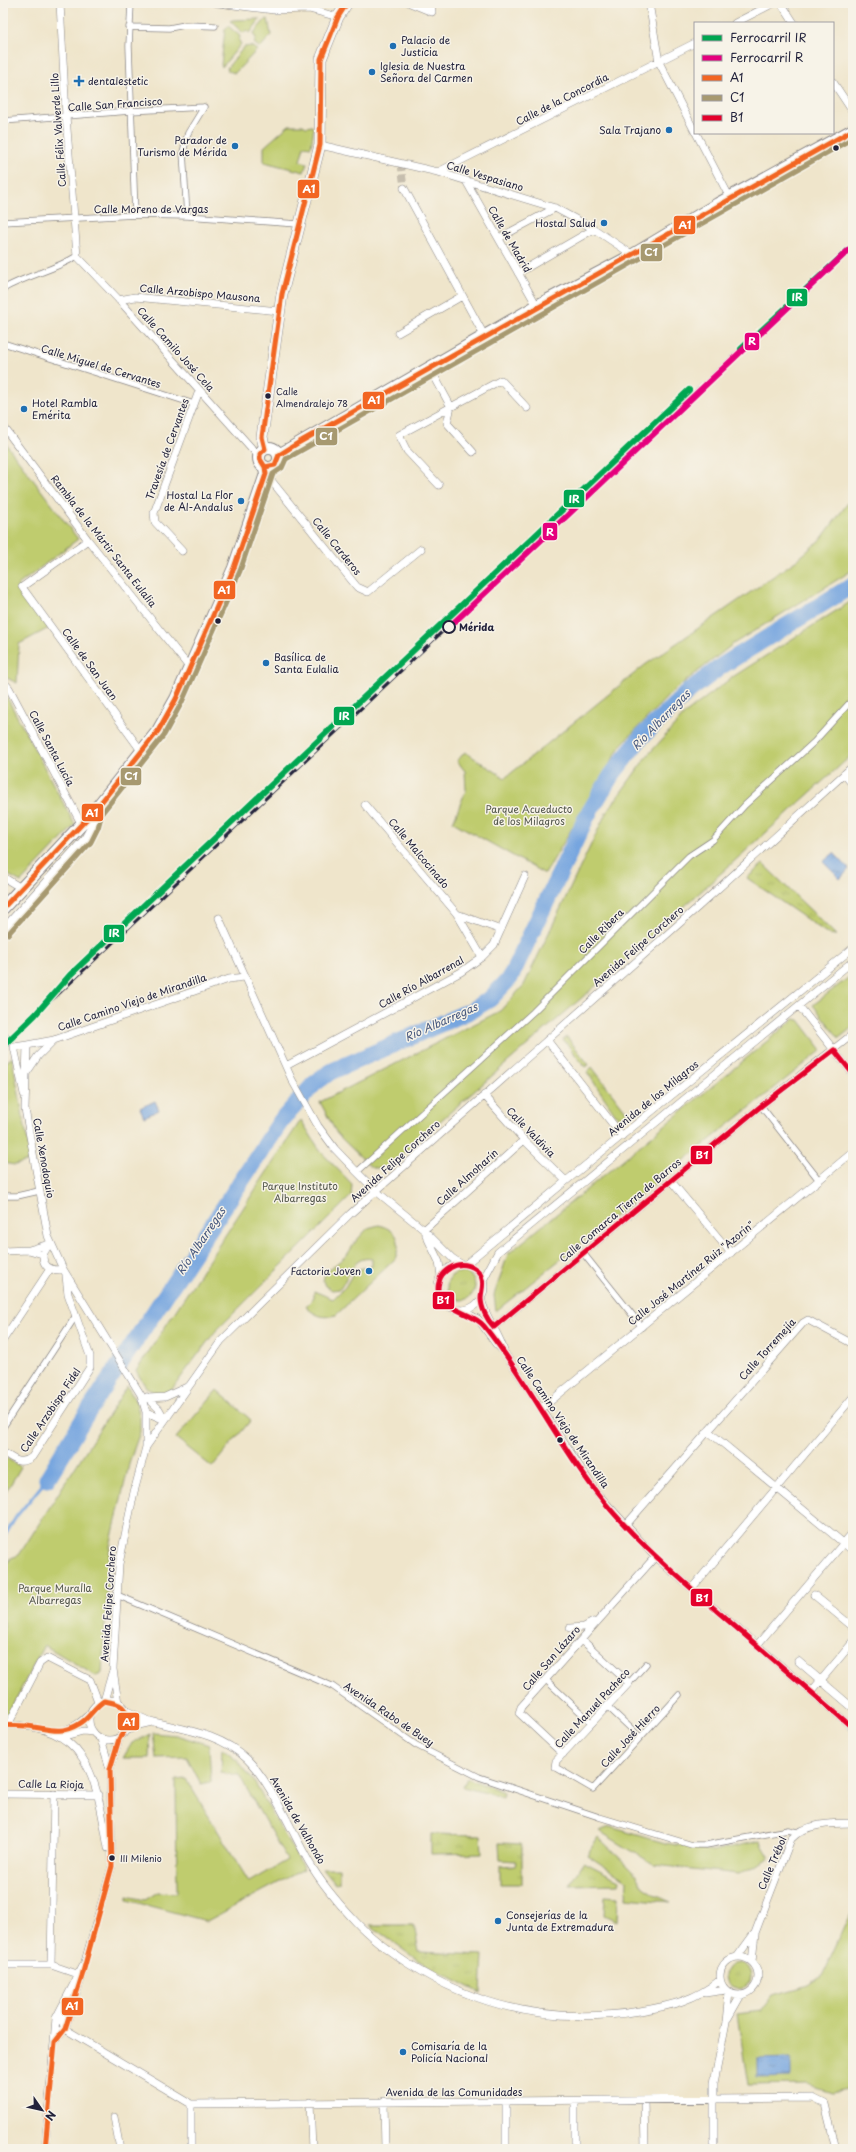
<svg xmlns="http://www.w3.org/2000/svg" width="856" height="2152" viewBox="0 0 856 2152" font-family="'Playpen Sans',sans-serif">
<defs>
<pattern id="grass-tufts" width="24" height="20" patternUnits="userSpaceOnUse"><rect width="24" height="20" fill="#bfcc6e"/><path d="M3 7l-1-3M5 7V3M7 7l1-3M15 17l-1-3M17 17v-4M19 17l1-3" fill="none" stroke="#a4af60"/></pattern>
<pattern id="water-ripples" width="26" height="14" patternUnits="userSpaceOnUse"><rect width="26" height="14" fill="#76a5df"/><path d="M2 4q2-2 4 0t4 0M15 11q2-2 4 0t4 0" fill="none" stroke="#6086b6"/></pattern>
</defs>
<rect width="100%" height="100%" fill="#f7f3e8"/>
<filter id="ink" filterUnits="userSpaceOnUse"><feTurbulence type="fractalNoise" baseFrequency=".025" numOctaves="2"/><feDisplacementMap in="SourceGraphic" scale="8" xChannelSelector="R" yChannelSelector="G"/><feConvolveMatrix kernelMatrix="1 2 1 2 8 2 1 2 1" color-interpolation-filters="sRGB"/></filter>
<filter id="wash" filterUnits="userSpaceOnUse"><feTurbulence type="fractalNoise" baseFrequency=".012" numOctaves="4" result="noise"/><feDisplacementMap in="SourceGraphic" scale="16" xChannelSelector="R" yChannelSelector="G"/><feGaussianBlur stdDeviation="0.9" result="paint"/><feColorMatrix in="noise" values="0 0 0 0 0 0 0 0 0 0 0 0 0 0 0 0 0 1.4 0 .05"/><feComposite in="paint" operator="in"/></filter>
<g filter="url(#wash)">
<rect width="100%" height="100%" fill="#efe5cb"/>
<path fill="url(#grass-tufts)" stroke="#707754" d="M763 864 836 935 831 936 747 878Z
M567 1037 589 1065 585 1067 563 1039Z
M592 1067 628 1114 620 1121 587 1072Z
M447 1286a14 14 0 1 1 28 0a14 14 0 1 1-28 0Z
M467 1778 504 1792 503 1798 463 1787Z
M431 1834 481 1835 482 1853 431 1854Z
M499 1843 522 1844V1884H500V1866L515 1865 516 1861 500 1860Z
M584 1862 619 1880 618 1884 569 1885Z
M322 1868H339V1883L335 1884Z
M605 1896 618 1897 617 1921 604 1915Z
M370 1925H414L419 1952 483 1955 481 1993 417 1960Z
M725 1976a13 13 0 1 1 26 0a13 13 0 1 1-26 0Z"/>
<path fill="#bfcc6e" stroke="#707754" d="M260 19 250 33 247 31 243 33 230 21 233 20Z
M268 19 271 35 260 48 254 43 256 38 253 34 265 20Z
M228 26 240 36 239 41 241 44 222 67 221 65 225 29Z
M251 46 257 50 235 73 228 71 227 68 244 47Z
M289 125H303L306 127 312 126 314 128 311 147 304 146 300 161 307 163 304 172 264 162V147Z
M3 440 78 539 18 585 49 628 19 644 17 683 3 676Z
M853 496V570L733 644 672 692 621 745 545 874 453 822 466 790 465 771 457 761 465 752 505 778 645 665 797 560 822 538Z
M853 600V754L615 969 386 1168H372L337 1134 320 1102 500 1011 524 985 606 813 647 756 686 713 731 678Z
M3 690 75 825 21 882 3 872Z
M853 974V1027L839 1038 813 1005Z
M794 1019 799 1020 822 1050 496 1311 494 1295 508 1254Z
M12 1057 31 1160 15 1165 3 1163V1065Z
M301 1120 321 1152 352 1184 351 1196 214 1333 170 1392 159 1396 146 1387 136 1371Z
M379 1225C398 1231 402 1240 395 1259L336 1315C323 1319 316 1316 306 1307L314 1297V1291L333 1299 345 1287 355 1270 372 1266V1259C353 1255 349 1276 340 1289L332 1290 325 1286 323 1281 325 1273 347 1255 356 1241 368 1228Z
M127 1386 136 1402 140 1417V1432L130 1460 110 1546 102 1673 96 1676 44 1645 7 1716 3 1717V1572L11 1558 19 1555Z
M217 1390 251 1420 212 1467 176 1438Z
M3 1456 21 1467 3 1497Z
M153 1733 176 1735 209 1745 211 1782 201 1784 187 1757 156 1758Z
M150 1734 149 1758H123L132 1743Z
M222 1749 239 1762 253 1780 304 1869 207 1921 127 1900V1896L145 1900 158 1892 177 1893 176 1780 186 1779 249 1882 287 1860 239 1775 221 1773Z
M610 1827 665 1843 713 1851 760 1841 770 1858 739 1874 655 1865 599 1831Z
M598 1837 633 1871 643 1887 657 1896 671 1902 626 1898 627 1881 587 1855Z
M853 1909V2088L831 2092 807 2084 748 2085 737 2014 761 2011 773 1995 808 1985 822 1975Z"/>
<path fill="url(#water-ripples)" stroke="#4c648d" d="M834 853 849 869 840 879 823 862Z
M155 1101 159 1110 144 1117 140 1108Z
M791 2058V2077L757 2078V2059Z"/>
<g fill="none" stroke-linecap="round" stroke-linejoin="round">
<path stroke="#76a5df" stroke-width="3" d="M3 1539 16 1517 47 1479"/>
<path stroke="#76a5df" stroke-width="17" d="M47 1479 84 1418 281 1121 314 1084 330 1072 470 1011 490 999 510 978 587 816 611 776 641 737 690 690 723 665 853 585"/>
</g>
</g>
<g filter="url(#ink)">
<g fill="none" stroke-linecap="round" stroke-linejoin="round">
<path stroke="#c6beae" stroke-width="7" stroke-dasharray="7 3.5" stroke-linecap="butt" d="M401 164 404 188
M3 1032 14 1047"/>
<g stroke="#888483" stroke-width="7">
<path id="pedestrian" d="M131 3 129 46 135 215
M129 27 169 28 185 25 215 26
M3 121 130 111 204 107
M187 216 183 152 188 133 204 107
M3 222 135 215 187 216 298 224
M3 289C27 275 53 271 77 256
M3 343 194 404
M761 1106 819 1180
M357 1172 533 1012 689 856 713 840 745 805 814 742 853 699
M3 1196H17L39 1191
M583 1253 642 1327
M3 1427 75 1317
M117 1595 332 1686 416 1745 479 1777 599 1817 692 1845H706L788 1830 797 1832
M546 1680 592 1723
M629 1683 646 1664
M607 1706 640 1737
M555 1767 593 1789 679 1695"/>
</g>
<g stroke="#888483" stroke-width="8">
<path id="minor" d="M60 3 66 116 77 256 119 300 255 452 260 454
M217 3 274 10 309 9 338 17
M410 3 432 12 431 3
M649 3 659 62 695 132
M781 3 794 23
M735 23 774 3
M833 82 853 112
M696 133 730 198
M320 145 438 172 555 208 594 229 633 255
M438 172 695 43
M466 181 537 306
M404 188 485 337
M499 238 555 208
M518 273 594 229
M119 300 135 297 279 311
M398 333 462 296
M430 368 451 407 447 423 473 452
M3 426 88 540 189 667
M266 474 357 587 368 592 421 549
M439 485 407 451 399 435 501 380 527 408
M88 540 22 587 142 752
M182 551 155 522 154 513 199 391
M3 681 9 688 82 825
M844 774 853 785
M365 805 457 914 482 957
M3 877 21 888
M457 914 501 930
M219 918 292 1080 318 1126 335 1149 357 1172 376 1191 424 1230 452 1258 461 1264
M3 929 85 838 92 825 95 812
M799 1006 853 1074
M547 1040 622 1136
M27 1045 54 1040 229 979 244 977
M286 1066 461 972 482 957 494 945 525 876
M25 1075 38 1056 54 1040
M24 1094 14 1047 27 1045 25 1109 48 1236 63 1269 141 1395 146 1412 165 1420
M484 1095 524 1140 566 1181
M671 1181 731 1253
M424 1230 524 1140
M426 1235 439 1262 441 1276
M51 1244C36 1255 44 1274 63 1269
M3 1251 29 1250
M42 1254 29 1250 49 1244
M466 1264 566 1181 853 948
M438 1287a23 23 0 1 1 46 0a23 23 0 1 1-46 0Z
M483 1280 498 1252 853 961
M481 1298C485 1318 499 1332 504 1351
M461 1310 478 1319 496 1344 504 1352 597 1493 655 1557 853 1728
M494 1327 761 1106 853 1034
M3 1340 50 1269
M147 1397 159 1409 165 1420
M148 1398 165 1397 187 1387
M541 1409 853 1152
M708 1431 853 1551
M146 1447V1412
M3 1452C13 1459 21 1466 32 1457L90 1367V1356L68 1294 66 1276
M625 1526 803 1323 808 1320 853 1344
M692 1588 853 1397
M814 1595 853 1627
M570 1628 584 1627 593 1622
M758 1644 853 1532
M798 1661 853 1708
M811 1692 853 1642
M89 1720a20 20 0 1 1 40 0a20 20 0 1 1-40 0Z
M104 1701 112 1673
M118 1703 113 1669 119 1564 134 1492 146 1447 221 1341 350 1214 698 907 853 766
M127 1711C135 1715 145 1720 154 1722 187 1730 221 1734 247 1759 272 1784 291 1830 309 1862 321 1883 339 1904 356 1922 371 1938 389 1951 407 1963 479 2009 556 2025 640 2011 670 2006 696 2000 720 1980
M3 1725C90 1723 96 1779 108 1848
M8 1725 40 1663 47 1658 90 1680 99 1704
M126 1731 139 1725 152 1722
M54 1732C71 1730 80 1724 91 1712
M65 1736 83 1731 93 1732
M563 1754 519 1713 521 1707 655 1557
M555 1767 556 1761 629 1683 582 1640
M110 1769 119 1739
M3 1794 99 1795
M737 1957 753 1935
M720 1976a19 19 0 1 1 38 0a19 19 0 1 1-38 0Z
M752 1962 755 1933 791 1839C805 1823 833 1823 853 1823
M3 1965H51L77 1974
M51 1965 54 1794
M705 1993 726 1990
M728 2018 741 1995
M65 2029 62 2021 68 2004 67 1998
M56 2032 65 2029 191 2104 813 2098 825 2104 836 2149
M55 2042 65 2029 82 1976 84 1965 112 1866 110 1769 101 1739
M644 2100 645 2149
M384 2101 385 2149
M310 2102 312 2149
M506 2102V2149
M575 2102V2149
M191 2104V2149
M114 2117 120 2149
M45 2149 56 2018 83 1966
M714 2149V2083L726 2022 729 1992"/>
</g>
<g stroke="#888483" stroke-width="12">
<path id="secondary" d="M265 449 262 437 282 294 320 145 321 59 338 17 347 3"/>
</g>
<g stroke="#888483" stroke-width="14">
<path id="primary" d="M259 458a10 10 0 1 1 20 0a10 10 0 1 1-20 0Z
M279 455 537 306 633 255 718 204 853 130
M3 908 95 810 158 731 176 699 234 568 266 474 265 467"/>
</g>
<use href="#pedestrian" stroke="#fff" stroke-width="5.5"/>
<use href="#minor" stroke="#fff" stroke-width="7"/>
<use href="#secondary" stroke="#fff" stroke-width="11"/>
<use href="#primary" stroke="#fff" stroke-width="12"/>
<g stroke="#22223b" stroke-width="4.5">
<path id="rail" d="M35 1015 741 349"/>
</g>
<use href="#rail" stroke="#f7f3e8" stroke-width="3" stroke-dasharray="9" stroke-linecap="butt"/>
<g stroke="#f7f3e8" stroke-width="8">
<path id="bus-1" d="M347 3 338 17 321 59 320 145 282 294 262 437 265 449 260 454V459L265 467 275 465 279 455 298 443 853 130
M3 908 95 810 158 731 176 699 234 568 266 474 265 467
M3 1725C13 1726 24 1725 34 1727 51 1730 63 1734 79 1724 89 1719 94 1707 104 1701 122 1704 126 1706 129 1724L119 1739 110 1769 112 1866 82 1976 65 2029 55 2042 45 2149"/>
</g>
<g stroke="#f7f3e8" stroke-width="8">
<path id="bus-2" d="M8 934 91 842 98 828 102 813 164 735 182 702 240 571 273 474 282 468 286 459 853 138"/>
</g>
<g stroke="#f7f3e8" stroke-width="8">
<path id="bus-3" d="M853 1074 834 1050 761 1106 494 1327C487 1320 481 1308 481 1298 481 1292 484 1285 482 1279 479 1265 461 1261 450 1268 445 1271 440 1276 439 1282 431 1310 472 1310 484 1326 526 1378 556 1440 597 1493 631 1537 675 1574 717 1611 762 1650 808 1689 853 1728"/>
</g>
<use href="#bus-1" stroke="#f26522" stroke-width="5"/>
<use href="#bus-2" stroke="#a79970" stroke-width="5"/>
<use href="#bus-3" stroke="#e4002b" stroke-width="5"/>
<g stroke="#f7f3e8" stroke-width="9">
<path id="rail-1" d="M741 349 853 246
M3 1046 35 1015 70 975 689 390"/>
</g>
<g stroke="#f7f3e8" stroke-width="9">
<path id="rail-2" d="M449 627 853 246"/>
</g>
<use href="#rail-1" stroke="#00a651" stroke-width="6"/>
<use href="#rail-2" stroke="#e5007d" stroke-width="6"/>
</g>
</g>
<g fill="#1f6fb2" stroke="#f7f3e8" stroke-width="1.5">
<circle cx="393" cy="46" r="4"/>
<circle cx="372" cy="72" r="4"/>
<path d="M77 75h4v4h4v4h-4v4h-4v-4h-4v-4h4z"/>
<circle cx="669" cy="130" r="4"/>
<circle cx="235" cy="146" r="4"/>
<circle cx="604" cy="223" r="4"/>
<circle cx="24" cy="409" r="4"/>
<circle cx="241" cy="501" r="4"/>
<circle cx="266" cy="663" r="4"/>
<circle cx="369" cy="1271" r="4"/>
<circle cx="498" cy="1921" r="4"/>
<circle cx="403" cy="2052" r="4"/>
</g>
<g fill="#22223b" stroke="#f7f3e8" stroke-width="1.5">
<circle cx="836" cy="148" r="3.5"/>
<circle cx="268" cy="396" r="3.5"/>
<circle cx="218" cy="621" r="3.5"/>
<circle cx="560" cy="1440" r="3.5"/>
<circle cx="112" cy="1858" r="3.5"/>
</g>
<circle fill="#f7f3e8" stroke="#22223b" stroke-width="2" cx="449" cy="627" r="6"/>
<g text-anchor="middle" stroke-width="3" stroke-linejoin="round" paint-order="stroke">
<g font-size="9" fill="#22223b" stroke="#f7f3e8" text-anchor="start">
<text x="276" y="395">Calle<tspan x="276" dy="12">Almendralejo 78</tspan></text>
<text x="120" y="1862">III Milenio</text>
</g>
<g font-size="10" fill="#22223b" stroke="#f7f3e8" text-anchor="start">
<text x="401" y="44">Palacio de<tspan x="401" dy="12">Justicia</tspan></text>
<text x="380" y="70">Iglesia de Nuestra<tspan x="380" dy="12">Señora del Carmen</tspan></text>
<text x="88" y="85">dentalestetic</text>
<text x="661" y="134" text-anchor="end">Sala Trajano</text>
<text x="227" y="144" text-anchor="end">Parador de<tspan x="227" dy="12">Turismo de Mérida</tspan></text>
<text x="596" y="227" text-anchor="end">Hostal Salud</text>
<text x="32" y="407">Hotel Rambla<tspan x="32" dy="12">Emérita</tspan></text>
<text x="233" y="499" text-anchor="end">Hostal La Flor<tspan x="233" dy="12">de Al-Andalus</tspan></text>
<text x="274" y="661">Basílica de<tspan x="274" dy="12">Santa Eulalia</tspan></text>
<text x="361" y="1275" text-anchor="end">Factoria Joven</text>
<text x="506" y="1919">Consejerías de la<tspan x="506" dy="12">Junta de Extremadura</tspan></text>
<text x="411" y="2050">Comisaría de la<tspan x="411" dy="12">Policía Nacional</tspan></text>
</g>
<g font-size="10" fill="#22223b" stroke="#f7f3e8">
<text transform="translate(562 99) rotate(-27)" y="4">Calle de la Concordia</text>
<text transform="translate(115 104) rotate(-4)" y="4">Calle San Francisco</text>
<text transform="translate(58 130) rotate(-94)" y="4">Calle Félix Valverde Lillo</text>
<text transform="translate(485 176) rotate(17)" y="4">Calle Vespasiano</text>
<text x="151" y="213">Calle Moreno de Vargas</text>
<text transform="translate(510 239) rotate(60)" y="4">Calle de Madrid</text>
<text transform="translate(200 293) rotate(5)" y="4">Calle Arzobispo Mausona</text>
<text transform="translate(176 349) rotate(48)" y="4">Calle Camilo José Cela</text>
<text transform="translate(101 366) rotate(17)" y="4">Calle Miguel de Cervantes</text>
<text transform="translate(167 449) rotate(-70)" y="4">Travesía de Cervantes</text>
<text transform="translate(104 541) rotate(52)" y="4">Rambla de la Mártir Santa Eulalia</text>
<text transform="translate(337 546) rotate(51)" y="4">Calle Carderos</text>
<text transform="translate(90 664) rotate(54)" y="4">Calle de San Juan</text>
<text transform="translate(52 748) rotate(62)" y="4">Calle Santa Lucía</text>
<text transform="translate(419 853) rotate(50)" y="4">Calle Malcocinado</text>
<text transform="translate(601 931) rotate(-45)" y="4">Calle Ribera</text>
<text transform="translate(638 946) rotate(-41)" y="4">Avenida Felipe Corchero</text>
<text transform="translate(421 982) rotate(-29)" y="4">Calle Río Albarrenal</text>
<text transform="translate(132 1002) rotate(-19)" y="4">Calle Camino Viejo de Mirandilla</text>
<text transform="translate(653 1098) rotate(-39)" y="4">Avenida de los Milagros</text>
<text transform="translate(531 1132) rotate(46)" y="4">Calle Valdivia</text>
<text transform="translate(44 1158) rotate(80)" y="4">Calle Xenodoquio</text>
<text transform="translate(395 1161) rotate(-42)" y="4">Avenida Felipe Corchero</text>
<text transform="translate(467 1177) rotate(-42)" y="4">Calle Almoharín</text>
<text transform="translate(620 1210) rotate(-40)" y="4">Calle Comarca Tierra de Barros</text>
<text transform="translate(691 1273) rotate(-39)" y="4">Calle José Martínez Ruiz "Azorín"</text>
<text transform="translate(767 1349) rotate(-48)" y="4">Calle Torremejía</text>
<text transform="translate(50 1410) rotate(-56)" y="4">Calle Arzobispo Fidel</text>
<text transform="translate(563 1422) rotate(56)" y="4">Calle Camino Viejo de Mirandilla</text>
<text transform="translate(108 1604) rotate(-86)" y="4">Avenida Felipe Corchero</text>
<text transform="translate(551 1658) rotate(-49)" y="4">Calle San Lázaro</text>
<text transform="translate(592 1708) rotate(-47)" y="4">Calle Manuel Pacheco</text>
<text transform="translate(389 1714) rotate(34)" y="4">Avenida Rabo de Buey</text>
<text transform="translate(630 1736) rotate(-47)" y="4">Calle José Hierro</text>
<text transform="translate(51 1784) rotate(1)" y="4">Calle La Rioja</text>
<text transform="translate(298 1820) rotate(60)" y="4">Avenida de Valhondo</text>
<text transform="translate(772 1863) rotate(-67)" y="4">Calle Trébol</text>
<text x="454" y="2096">Avenida de las Comunidades</text>
</g>
<g font-size="10" font-weight="bold" fill="#22223b" stroke="#f7f3e8" text-anchor="start">
<text x="459" y="631">Mérida</text>
</g>
<g font-size="10" fill="#51554a" stroke="#f7f3e8">
<text x="529" y="813">Parque Acueducto<tspan x="529" dy="12">de los Milagros</tspan></text>
<text x="300" y="1190">Parque Instituto<tspan x="300" dy="12">Albarregas</tspan></text>
<text x="55" y="1592">Parque Muralla<tspan x="55" dy="12">Albarregas</tspan></text>
</g>
<g font-size="11" font-style="italic" fill="#44567d" stroke="#f7f3e8">
<text transform="translate(661 720) rotate(-46)" y="4">Río Albarregas</text>
<text transform="translate(441 1022) rotate(-24)" y="4">Río Albarregas</text>
<text transform="translate(201 1241) rotate(-56)" y="4">Río Albarregas</text>
</g>
</g>
<g stroke="#f7f3e8" stroke-width="1.5">
<rect x="297" y="179" width="23" height="20" rx="4" fill="#f26522"/>
<rect x="673" y="215" width="23" height="20" rx="4" fill="#f26522"/>
<rect x="640" y="243" width="23" height="19" rx="4" fill="#a79970"/>
<rect x="786" y="288" width="22" height="19" rx="4" fill="#00a651"/>
<rect x="744" y="332" width="16" height="19" rx="4" fill="#e5007d"/>
<rect x="362" y="391" width="23" height="19" rx="4" fill="#f26522"/>
<rect x="315" y="427" width="23" height="19" rx="4" fill="#a79970"/>
<rect x="563" y="489" width="22" height="19" rx="4" fill="#00a651"/>
<rect x="542" y="522" width="16" height="19" rx="4" fill="#e5007d"/>
<rect x="213" y="580" width="23" height="20" rx="4" fill="#f26522"/>
<rect x="333" y="706" width="22" height="20" rx="4" fill="#00a651"/>
<rect x="120" y="767" width="22" height="19" rx="4" fill="#a79970"/>
<rect x="81" y="803" width="23" height="19" rx="4" fill="#f26522"/>
<rect x="103" y="924" width="22" height="19" rx="4" fill="#00a651"/>
<rect x="690" y="1145" width="23" height="20" rx="4" fill="#e4002b"/>
<rect x="432" y="1291" width="23" height="19" rx="4" fill="#e4002b"/>
<rect x="690" y="1588" width="23" height="19" rx="4" fill="#e4002b"/>
<rect x="117" y="1712" width="23" height="19" rx="4" fill="#f26522"/>
<rect x="61" y="1997" width="23" height="19" rx="4" fill="#f26522"/>
</g>
<g font-size="11" text-anchor="middle" font-weight="bold" fill="#fff">
<text x="309" y="193">A1</text>
<text x="685" y="229">A1</text>
<text x="651" y="256">C1</text>
<text x="797" y="301">IR</text>
<text x="752" y="345">R</text>
<text x="374" y="404">A1</text>
<text x="326" y="440">C1</text>
<text x="574" y="503">IR</text>
<text x="550" y="536">R</text>
<text x="224" y="594">A1</text>
<text x="344" y="720">IR</text>
<text x="131" y="780">C1</text>
<text x="92" y="817">A1</text>
<text x="114" y="937">IR</text>
<text x="702" y="1159">B1</text>
<text x="443" y="1304">B1</text>
<text x="702" y="1602">B1</text>
<text x="129" y="1726">A1</text>
<text x="72" y="2010">A1</text>
</g>
<rect width="856" height="2152" fill="none" stroke="#f7f3e8" stroke-width="16"/>
<rect x="694" y="22" width="140" height="112" fill="#f7f3e8" stroke="#a29fa3"/>
<rect x="702" y="35" width="20" height="6" fill="#00a651" stroke="#a29fa3"/>
<text x="730" y="42" font-size="12" fill="#22223b">Ferrocarril IR</text>
<rect x="702" y="55" width="20" height="6" fill="#e5007d" stroke="#a29fa3"/>
<text x="730" y="62" font-size="12" fill="#22223b">Ferrocarril R</text>
<rect x="702" y="75" width="20" height="6" fill="#f26522" stroke="#a29fa3"/>
<text x="730" y="82" font-size="12" fill="#22223b">A1</text>
<rect x="702" y="95" width="20" height="6" fill="#a79970" stroke="#a29fa3"/>
<text x="730" y="102" font-size="12" fill="#22223b">C1</text>
<rect x="702" y="115" width="20" height="6" fill="#e4002b" stroke="#a29fa3"/>
<text x="730" y="122" font-size="12" fill="#22223b">B1</text>
<g transform="translate(42 2110) rotate(124)" stroke="#f7f3e8" stroke-width="3" paint-order="stroke">
<path d="M0-3L7 15L0 10L-7 15Z" fill="#22223b"/>
<text y="-6" font-size="11" font-weight="bold" text-anchor="middle" fill="#22223b">N</text>
</g>
</svg>
